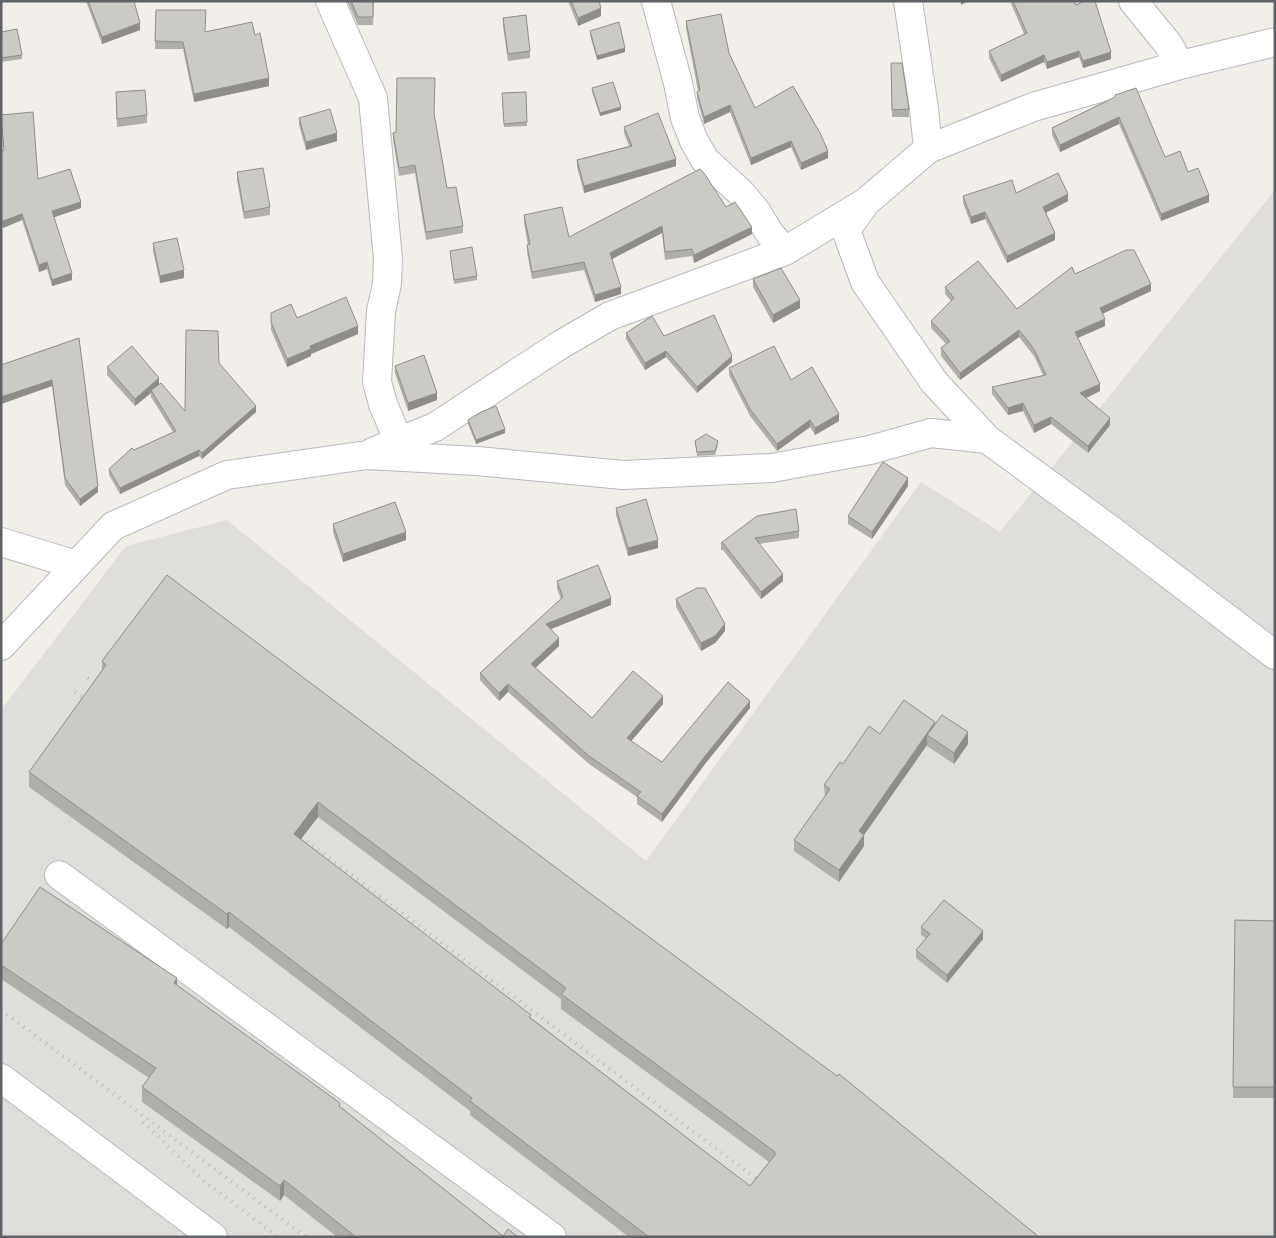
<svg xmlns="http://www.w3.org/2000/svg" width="1276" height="1238" viewBox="0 0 1276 1238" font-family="'Nunito Sans',sans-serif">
<rect width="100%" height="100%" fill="#f1efe8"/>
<path fill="#e0deda" d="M1275 190V1237H1V710L126 546 227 520 646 861 921 482 1000 532Z"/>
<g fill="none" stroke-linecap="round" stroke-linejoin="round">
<g stroke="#b5b8bc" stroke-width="30">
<path id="minor" d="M330 1 373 98 388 259 387 284 381 311 377 382 383 404 399 442
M656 1 678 83 685 118 694 141 705 160 741 193 756 211 770 234 785 251
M908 1 924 109 928 149
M1133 1 1168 44 1180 65
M864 205 846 230 865 282 934 382 987 439
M373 452 435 427 560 345 610 316 785 251 866 202 928 149 1033 107 1180 65 1275 42
M1 542 76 565
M1 646 113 526 227 475 367 455 477 461 623 475 772 468 870 450 931 433 987 439 1111 530 1275 655
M59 875 552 1237
M1 1078 213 1237"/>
</g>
<use href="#minor" stroke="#fff" stroke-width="28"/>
<path stroke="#b6b7b8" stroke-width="4" stroke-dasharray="1 6" stroke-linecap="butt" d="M88 678 104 690
M75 692 93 705
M290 829 766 1186
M1 1010 306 1237
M143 1122 204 1181 278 1237"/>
</g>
<path fill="#afaea9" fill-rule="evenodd" d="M86 1H134L140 30 102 44Z
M347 1H374L373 25H358Z
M568 1H599L601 16 578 26Z
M1010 1H1074L1111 59 1083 68 1079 57 1047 69 1044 62 1001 82 989 58V51L1024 34Z
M156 10 206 32 255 35 269 86 194 102 183 49H155Z
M503 18 530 51V58L508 61 503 26Z
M686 21 729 53 755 108 828 158 801 170 791 147 751 165 730 112 704 124 697 98V92L698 91 686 28Z
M590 31 625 52 597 60 590 35Z
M1 32 22 55V59L1 62Z
M891 63 909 109V117H892Z
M592 88 621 110 600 116 592 92Z
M116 92 147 115V123L117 127Z
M526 92 527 126 504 127 502 93Z
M1115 95 1165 157 1188 172 1209 202 1161 221 1119 124 1060 152 1052 135V128L1115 97Z
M434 113 447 188 463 226V233L426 240 415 173 399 176 393 140V133L396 132Z
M1 115 38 179 81 208 54 217 72 280 52 286 47 269 39 272 22 220 3 228 1 225V151L4 150Z
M299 118 337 141 306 150 299 125Z
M624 127 676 166 584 193 577 167V160L629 146 624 133Z
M237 172 270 207V215L244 219 237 180Z
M1016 193 1068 201 1046 213 1055 240 1007 263 985 219 971 224 963 203V196Z
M726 207 752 234 694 263 692 256 665 260 662 233 612 259 621 294 595 302 584 270 532 279 527 252V245H528L524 223V215L569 237Z
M153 243 184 278 160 283 153 251Z
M450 251 477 276V280L454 284Z
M1075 274 1151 291 1102 314 1105 326 1078 338 1100 391 1085 398 1110 425 1088 453 1051 424 1034 433 1023 411 1008 415 992 394V387L1043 375 1034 356 1019 337 960 380 941 356V348L946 344 931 328V321L951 301 945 294V287L1017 309Z
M753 279 800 308 773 323 753 287Z
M271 313 297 318 358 334 311 354V356L287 367 271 330Z
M626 333 664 336 732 362 697 393 666 357 645 370 626 339Z
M79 338 98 492 80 506 65 485 52 386 1 404V365Z
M219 363 256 412 202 459 199 456 120 494 109 475V469L134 450 173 432 151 397V393L135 406 107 375V367L159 385 185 411Z
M395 366 437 400 408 411 395 373Z
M729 368 791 380 839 421 815 435 810 427 777 451 750 416 729 375Z
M468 420 505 433 476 444 468 424Z
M695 441 718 445 715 455 697 456Z
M908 486 872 539 848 524V516Z
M616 508 658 548 628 556 616 515Z
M333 524 406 540 343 562 333 532Z
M799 531V538L759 544 783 581 761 599 723 550H721V543Z
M557 581 611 605 551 629 559 646 535 668 592 718 663 704 631 741 662 762 750 708 705 764 662 822 637 804V797L589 764 508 692 499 701 480 680V673L561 599 557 589Z
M676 599 725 631 715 643 701 651 676 607Z
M102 661 1039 1237H629L470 1115V1111L229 927 227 929 29 787V772L102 671ZM318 817 561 999V1009L769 1162 750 1186 531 1018 301 839Z
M935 724 968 744 954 764 927 746V745L864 835V846L839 882 794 851V840L825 796 824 785 880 734Z
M1235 920 1275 921V1098H1233Z
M921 927 983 939 947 983 916 958V950L926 938 921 935Z
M1 944 177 986 340 1107 503 1236 518 1237H337L284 1195 280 1201 142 1102V1087L149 1078 1 979Z"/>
<path fill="#8f8d8a" d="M961 1H968L961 5Z
M601 8V16L578 26V18Z
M140 23V30L102 44V37Z
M625 48V52L597 60V56Z
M1079 51V57L1047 69V62Z
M1111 52V59L1083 68V61Z
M1044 55V62L1001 82V75Z
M269 78V86L194 102V94Z
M730 105V112L704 124V117Z
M621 107V110L600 116V113Z
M1119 117V124L1060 152V145Z
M337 133V141L306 150V142Z
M791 141V147L751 165V158Z
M828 151V158L801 170V163Z
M676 159V166L584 193V186Z
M1068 194V201L1043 214V207Z
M1209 195V202L1161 221V214Z
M81 202V208L52 218V211Z
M985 212V219L971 224V217Z
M22 214V220L3 228V221Z
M662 226V233L610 260V253Z
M752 227V234L694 263V255Z
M1055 233V240L1007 263V256Z
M47 262V269L39 272V265Z
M184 270V278L160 283V276Z
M72 273V280L52 286V280Z
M1151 284V291L1100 315V308Z
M621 287V294L595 302V295Z
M800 300V308L773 323V315Z
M1105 319V326L1075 339V332Z
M358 326V334L311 354V356L287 367V359L310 346Z
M1019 330V337L960 380V373Z
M666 351V357L645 370V363Z
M732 356V362L697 393V387Z
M159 378V386L151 390V393L135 406V399Z
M52 380V386L1 404V397Z
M1100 384V391L1080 401V393Z
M437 393V400L408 411V403Z
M1023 403V411L1008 415V408Z
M256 406V412L202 459V453Z
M839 414V421L815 435V428Z
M1051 417V424L1034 433V425Z
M1110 418V425L1088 453V446Z
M810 420V427L777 451V444Z
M505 429V433L476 444V440Z
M199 450V456L120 494V488Z
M908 478V486L872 539V532Z
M98 486V492L80 506V499Z
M406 532V540L343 562V554Z
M658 540V548L628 556V548Z
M783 574V581L761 599V592Z
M611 598V605L546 631V624Z
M725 624V631L715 643 701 651V643Z
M559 638V646L531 672V664Z
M508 684V692L499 701V693Z
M663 696V704L627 746V738Z
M750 701V708L705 764 662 822V814L705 756Z
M935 722V734L927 735V745L864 835V846L839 882V870L859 831Z
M968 732V744L954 764V753Z
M318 802V817L294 848V834Z
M229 912V927L227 929V914Z
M983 931V939L947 983V975Z
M177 978V993L174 983Z
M284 1180V1195L280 1201V1186Z"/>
<path fill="#cccac5" stroke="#8f8d8a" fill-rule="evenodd" d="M88 1H134L140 23 102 37Z
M351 1H373V17H358Z
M571 1H599L601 8 578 18Z
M1013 1H1074L1076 5 1085 1H1095L1111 52 1083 61 1079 51 1047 62 1044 55 1001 75 989 51 1027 33Z
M156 10H206L205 32 252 22 255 35 260 33 269 78 194 94 183 42 155 41Z
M721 14 729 53 755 108 793 86 820 133 828 151 801 163 791 141 751 158 730 105 704 117 697 92 700 90 686 21Z
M526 15 530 51 508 54 503 18Z
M619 22 625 48 597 56 590 31Z
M17 29 22 55 1 58V32Z
M891 63H902L909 109 892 110Z
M397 78H435L434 113 447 188 456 187 463 226 426 232 415 165 399 168 393 133 396 132Z
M613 82 621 107 600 113 592 88Z
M1136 88 1165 157 1180 151 1188 172 1198 168 1209 195 1161 214 1119 117 1060 145 1052 128 1115 97V95Z
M145 90 147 115 117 119 116 92Z
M526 92 527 122 504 124 502 93Z
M330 109 337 133 306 142 299 118Z
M33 112 38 179 70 169 81 202 52 211 72 273 52 280 47 262 39 265 22 214 3 221 1 218V151L4 150 1 115Z
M658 113 676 159 584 186 577 160 632 146 624 127Z
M263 168 270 207 244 212 237 172Z
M700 169 704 173 726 207 735 202 752 227 694 255 692 249 665 252 662 226 610 253 621 287 595 295 584 262 532 272 527 245 530 244 524 215 562 207 569 237Z
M1058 173 1068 194 1043 207 1055 233 1007 256 985 212 971 217 963 196 1012 180 1016 193Z
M177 238 184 270 160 276 153 243Z
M472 247 477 276 454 280 450 251Z
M1126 250H1134L1151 284 1100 308 1105 319 1075 332 1100 384 1080 393 1110 418 1088 446 1051 417 1034 425 1023 403 1008 408 992 387 1046 375 1034 349 1019 330 960 373 941 348 950 341 931 321 954 298 945 287 978 261 1017 309 1072 267 1075 274Z
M781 268 800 300 773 315 753 279Z
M346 297 358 326 310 346 311 349 287 359 271 322V313L291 304 297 318Z
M714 315 732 356 697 387 666 351 645 363 626 333 652 316 664 336Z
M186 330 218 331 219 363 256 406 202 453 199 450 120 488 109 469 132 448 134 450 176 431 151 390 161 383 185 411Z
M79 338 98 486 80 499 65 478 52 380 1 397V365Z
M132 346 159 378 135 399 107 367Z
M774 346 791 380 812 367 839 414 815 428 810 420 777 444 750 409 729 368Z
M424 355 437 393 408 403 395 366Z
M496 406 505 429 476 440 468 420 481 412Z
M706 434 718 441 715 451 697 452 695 441Z
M883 462 908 478 872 532 848 516Z
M646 499 658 540 628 548 616 508Z
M395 502 406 532 343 554 333 524Z
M796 509 799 531 755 538 783 574 761 592 723 543H721L757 516Z
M598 565 611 598 546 624 559 638 531 664 592 718 633 671 663 696 627 738 662 762 728 682 750 701 705 756 662 814 637 796 641 792 589 756 508 684 499 693 480 673 563 597 557 581Z
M167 575 595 897 837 1076 839 1074 1039 1237H649L470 1101 472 1098 229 912 227 914 29 772 106 665 102 661ZM318 802 566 988 561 994 775 1152V1155L750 1186 529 1017 531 1015 294 834Z
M697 588H705L725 624 715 636 701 643 676 599Z
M904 700 935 722 859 831 864 835 839 870 794 840 830 789 824 785 840 762 843 764 869 726 880 734Z
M942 715 968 732 954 753 927 735Z
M40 887 177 978 174 983 340 1103 339 1106 503 1236 508 1229 518 1237H356L284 1180 280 1186 142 1087 156 1068 1 965V944Z
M944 900 983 931 947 975 916 950 930 934 921 927Z
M1235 920 1275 921V1087H1233Z"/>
<rect width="1276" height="1238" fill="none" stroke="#5f6368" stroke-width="5"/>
</svg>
